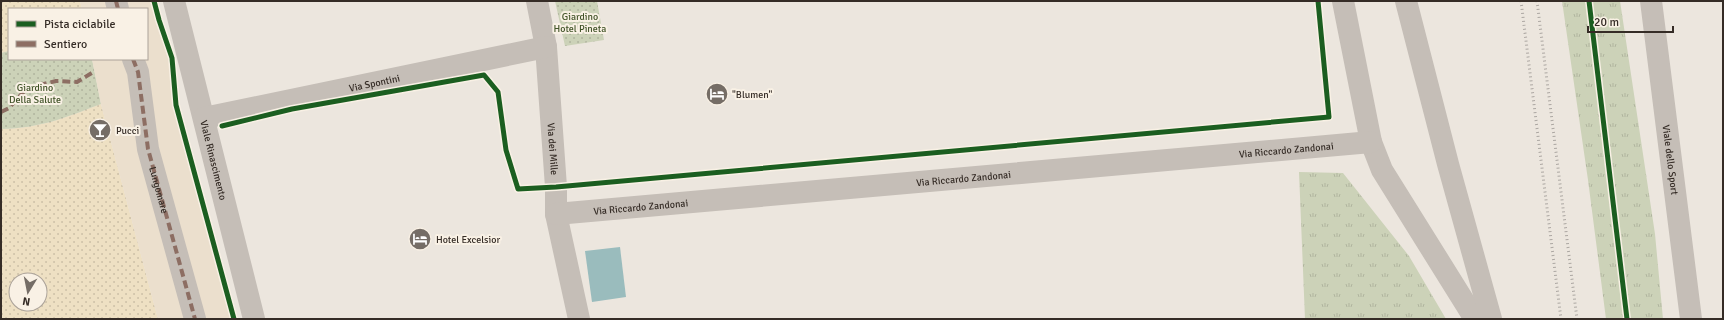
<svg xmlns="http://www.w3.org/2000/svg" width="1724" height="320" viewBox="0 0 1724 320" font-family="Signika,sans-serif">
<defs>
<pattern id="grass-tufts" width="24" height="20" patternUnits="userSpaceOnUse"><rect width="24" height="20" fill="#ccd2b8"/><path d="M3 7l-1-3M5 7V3M7 7l1-3M15 17l-1-3M17 17v-4M19 17l1-3" fill="none" stroke="#b0b49e"/></pattern>
<pattern id="sand-dots" width="8" height="8" patternUnits="userSpaceOnUse"><rect width="8" height="8" fill="#eee0c3"/><path d="M2 2h.1M6 6h.1" fill="none" stroke="#cdc0a7" stroke-width="1.8" stroke-linecap="round"/></pattern>
<pattern id="park-dots" width="8" height="8" patternUnits="userSpaceOnUse"><rect width="8" height="8" fill="#ccd2b8"/><path d="M2 2h.1M6 6h.1" fill="none" stroke="#b0b49e" stroke-width="1.8" stroke-linecap="round"/></pattern>
</defs>
<rect width="100%" height="100%" fill="#ece6de"/>
<path fill="url(#grass-tufts)" d="M1562 1H1620L1655 234 1663 319H1606L1588 180Z
M1299 172 1343 173 1409 256 1446 319H1305Z"/>
<path fill="url(#sand-dots)" fill-rule="evenodd" d="M1 1H80L82 9H9V51L1 53Z
M101 104 158 319H1V129C41 128 64 118 101 104ZM16 280H40V304H16Z"/>
<path fill="url(#park-dots)" d="M555 1H597L604 40 565 46Z
M9 51V59H92L101 104C64 118 41 128 1 129V53Z"/>
<path fill="#ebdfcd" d="M80 1H154L159 20 172 58 176 105 234 319H158L101 104 92 59H147V9H82Z"/>
<path fill="#9abcbd" d="M620 247 626 297 592 302 585 251Z"/>
<g fill="none" stroke-linecap="round" stroke-linejoin="round">
<g stroke="#c5beb7" stroke-width="22">
<path d="M116 1 118 9"/>
<path id="s1" d="M174 1 254 319"/>
<path id="s2" d="M537 1 546 47 556 187V214L579 319"/>
<path d="M1343 1 1371 142 1382 170 1475 319"/>
<path d="M1406 1 1448 164 1491 319"/>
<path id="s3" d="M1651 1 1691 319"/>
<path id="s4" d="M133 59 138 72 148 149 195 319"/>
<path id="s5" d="M204 118 546 47"/>
<path id="s6" d="M556 214 1371 142"/>
</g>
<path stroke="#aca7a2" stroke-width="3" stroke-dasharray="1 3" stroke-linecap="butt" d="M1521 1 1561 319
M1537 1 1577 319"/>
<path stroke="#8d6e63" stroke-width="4" stroke-dasharray="8 4" stroke-linecap="butt" d="M116 1 118 9
M133 59 138 72 148 149 195 319
M1 112 9 108 27 88 56 81 77 82 95 71"/>
<g stroke="#f9f1e5" stroke-width="8">
<path id="cycleway" d="M154 1 159 20 172 58 176 105 234 319
M1589 1 1627 319
M222 126 292 109 484 75 498 92 506 150 518 189 556 187 1329 117 1318 1"/>
</g>
<use href="#cycleway" stroke="#1b5e20" stroke-width="5"/>
</g>
<defs>
<g id="hotel-disc" transform="scale(1.15)"><circle r="9.5" fill="#756d66" stroke="#f9f1e5"/><path d="M-6-4.5h1.5V1H6V5H4.5V3h-9V5H-6ZM-4 0a1.8 1.8 0 1 1 3.6 0ZM.5 0V-2.5h3Q6-2.5 6 0Z" fill="#fff"/></g>
<g id="bar-disc" transform="scale(1.15)"><circle r="9.5" fill="#756d66" stroke="#f9f1e5"/><path d="M-6-5H6L.8 .8V4.5H3.5V6h-7V4.5H-.8V.8Z" fill="#fff"/></g>
</defs>
<g fill-rule="evenodd">
<use href="#hotel-disc" x="717" y="94"/>
<use href="#bar-disc" x="100" y="130"/>
<use href="#hotel-disc" x="420" y="239"/>
</g>
<g text-anchor="middle" stroke-width="4" stroke-linejoin="round" paint-order="stroke">
<g font-size="10" fill="#425429" stroke="#f9f1e5">
<text x="580" y="20">Giardino<tspan x="580" dy="12">Hotel Pineta</tspan></text>
<text x="35" y="91">Giardino<tspan x="35" dy="12">Della Salute</tspan></text>
</g>
<g font-size="10" fill="#352c26" stroke="#f9f1e5">
<text dy="4" stroke="none"><textPath href="#s5" startOffset="174">Via Spontini</textPath></text>
<text dy="4" stroke="none"><textPath href="#s2" startOffset="149">Via dei Mille</textPath></text>
<text dy="4" stroke="none"><textPath href="#s6" startOffset="733">Via Riccardo Zandonai</textPath></text>
<text dy="4" stroke="none"><textPath href="#s1" startOffset="164">Viale Rinascimento</textPath></text>
<text dy="4" stroke="none"><textPath href="#s3" startOffset="160">Viale dello Sport</textPath></text>
<text dy="4" stroke="none"><textPath href="#s6" startOffset="409">Via Riccardo Zandonai</textPath></text>
<text dy="4" stroke="none"><textPath href="#s4" startOffset="134">Lungomare</textPath></text>
<text dy="4" stroke="none"><textPath href="#s6" startOffset="85">Via Riccardo Zandonai</textPath></text>
</g>
<g font-size="10" fill="#352c26" stroke="#f9f1e5" text-anchor="start">
<text x="732" y="98">"Blumen"</text>
<text x="116" y="134">Pucci</text>
<text x="436" y="243">Hotel Excelsior</text>
</g>
</g>
<rect width="1724" height="320" fill="none" stroke="#352c26" stroke-width="4"/>
<rect x="8" y="8" width="140" height="52" fill="#f9f1e5" stroke="#aba299"/>
<rect x="16" y="21" width="20" height="6" fill="#1b5e20" stroke="#aba299"/>
<text x="44" y="28" font-size="12" fill="#352c26">Pista ciclabile</text>
<rect x="16" y="41" width="20" height="6" fill="#8d6e63" stroke="#aba299"/>
<text x="44" y="48" font-size="12" fill="#352c26">Sentiero</text>
<g transform="translate(28 292) rotate(190)"><circle r="19" fill="#f9f1e5" stroke="#aba299"/>
<path d="M0-3L7 15L0 10L-7 15Z" fill="#756d66"/>
<text y="-6" font-size="11" font-weight="bold" text-anchor="middle" fill="#352c26">N</text>
</g>
<path d="M1588 26v6h85v-6" fill="none" stroke="#352c26" stroke-width="2"/>
<text x="1594" y="26" font-size="12" fill="#352c26" stroke="#f9f1e5" stroke-width="3" paint-order="stroke">20 m</text>
</svg>
